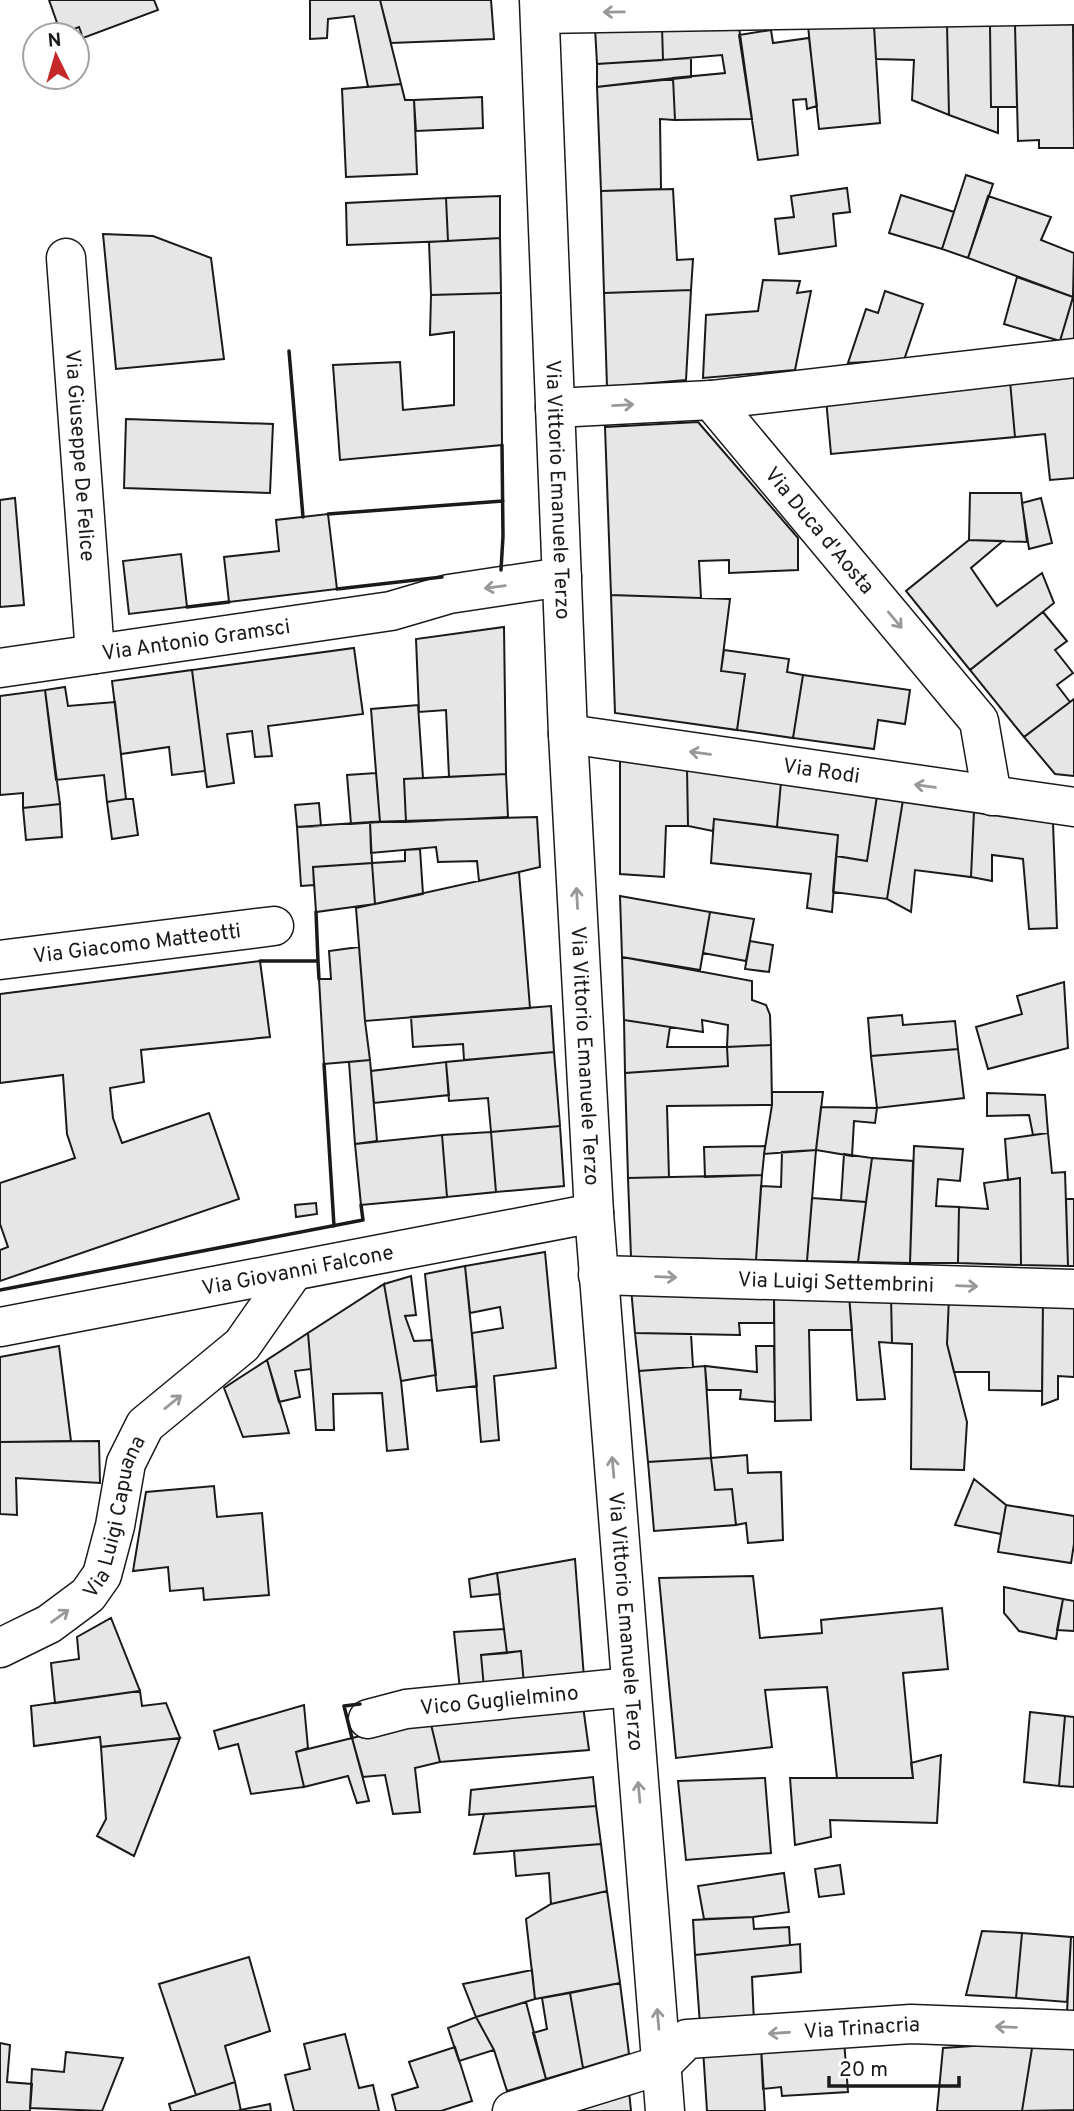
<svg xmlns="http://www.w3.org/2000/svg" width="1074" height="2111" viewBox="0 0 1074 2111" font-family="Overpass,sans-serif">
<rect width="100%" height="100%" fill="#fff"/>
<path fill="#e6e6e6" stroke="#1a1a1a" stroke-width="2" d="M49 0H154L158 10 83 38 79 27 61 34Z
M310 0H380L401 84 368 87 354 16 328 19 327 38 310 39Z
M380 0H491L494 39 391 43Z
M1073 24 1074 148H1039V140L1018 141 1015 25Z
M947 25H990L991 107H998V133L949 115Z
M947 25 949 115 912 100 914 60 876 59 874 26Z
M990 25H1015L1017 107H991Z
M808 26H874L880 123 819 129Z
M662 27H739L752 119 675 120 673 78 725 73 722 55 663 60Z
M662 27 663 60 597 64 595 28Z
M771 30 773 43 809 38 817 106 807 109 806 99 793 100 798 155 758 160 739 35Z
M691 58V77L597 87V64Z
M673 78 675 120 660 119 661 189 601 191 597 87Z
M401 84 405 100H414L417 174 346 177 342 89Z
M482 97 483 128 416 131 414 100Z
M966 175 993 184 968 258 942 249Z
M847 188 850 212 833 214 836 246 779 254 775 219 794 217 791 196Z
M673 189 677 260 693 259 691 290 604 293 601 191Z
M901 195 954 212 942 249 889 233Z
M500 196V238L448 241 446 198Z
M988 196 1051 217 1041 240 1074 253 1073 297 968 258Z
M446 198 448 241 347 245 346 203Z
M103 234 153 236 211 258 224 359 116 369Z
M500 238 501 293 431 295 429 242Z
M1017 277 1073 297 1060 341 1004 324Z
M763 280 800 281 797 293 811 291 795 370 703 378 706 315 758 311Z
M691 290 686 380 607 387 604 293Z
M885 291 923 304 904 360 848 363 866 309 878 313Z
M501 293 502 445 340 460 333 365 400 362 403 410 454 405V332L430 335 431 295Z
M1074 294V340L1060 341Z
M1074 375V478L1050 480 1045 434 1015 437 1010 381Z
M1010 381 1015 437 831 454 826 399Z
M126 419 273 424 270 493 124 488Z
M698 422 798 538V570L729 573V560L699 561 701 598 611 595 605 427Z
M970 493H1021L1027 542 969 540Z
M15 498 24 605 0 607V500Z
M1041 498 1052 543 1029 549 1022 503Z
M328 514 337 589 229 602 224 557 279 551 276 520Z
M969 540 1003 541 971 568 997 606 1042 573 1054 603 970 670 906 591Z
M181 554 187 607 129 614 123 561Z
M611 595 730 599 721 671 745 674 737 730 615 713Z
M1043 612 1067 641 1055 650 1073 673 1057 685 1070 702 1024 737 970 670Z
M504 627 506 774 449 777 446 710 419 712 416 639Z
M354 648 363 714 268 726 272 756 255 757 252 731 227 734 234 783 207 787 192 670Z
M724 650 789 659 787 672 803 675 793 738 737 730 745 674 721 671Z
M192 670 205 771 172 775 169 747 121 754 112 681Z
M803 675 910 690 905 724 878 720 874 749 793 738Z
M65 687 68 706 115 702 126 799 107 802 104 775 56 780 45 690Z
M45 690 60 804 23 808V793L0 795V696Z
M1074 699V776L1055 774 1024 737Z
M418 705 423 778 404 779 406 822H380L371 709Z
M620 758 687 768 688 826H666L664 877 620 874Z
M687 768 781 782 777 827 714 819 713 831 688 826Z
M376 773 380 822 351 824 347 775Z
M506 774 508 817 406 822 404 779Z
M781 782 877 796 867 861 836 856 838 835 777 827Z
M877 796 903 800 887 899 833 892 836 856 867 861Z
M126 799H133L138 835 112 839 107 802Z
M903 800 974 811 971 877 915 870 911 912 887 899Z
M319 803 321 826 297 827 295 805Z
M60 804 62 837 26 840 23 808Z
M974 811 1053 823 1057 928 1029 929 1023 859 992 855V881L971 877Z
M537 817 540 867 519 872 479 881 477 861 438 862 436 847 371 853 370 822Z
M714 819 838 835 832 912 807 908 811 874 711 863Z
M370 822 372 863 313 867 314 885 301 886 297 827Z
M420 849 423 894 375 904 372 863 405 861V850Z
M372 863 375 904 316 912 313 867Z
M519 872 530 1008 365 1021 356 908Z
M620 896 710 912 700 970 622 957Z
M710 912 754 919 746 961 703 953Z
M750 941 773 945 769 972 745 969Z
M359 947 365 1021 370 1060 324 1064 319 979H331L329 951Z
M622 957 752 981V1000L766 1005 770 1015 771 1045 727 1047 728 1025 702 1020 703 1032 624 1020Z
M260 961 270 1037 141 1050 144 1082 110 1088 113 1118 122 1143 209 1113 239 1199 0 1281V1250L8 1247 0 1224V1183L75 1158 67 1134 63 1075 0 1083V994Z
M1064 982 1068 1048 988 1069 976 1027 1022 1014 1017 996Z
M551 1006 554 1052 464 1060 463 1044 413 1047 411 1017Z
M902 1015 903 1025 955 1021 958 1049 871 1056 868 1018Z
M624 1020 670 1027 667 1047H727L728 1066 625 1073Z
M771 1045 772 1105 667 1106 669 1178H628L625 1073 728 1066 727 1047Z
M958 1049 964 1098 877 1108 871 1056Z
M554 1052 560 1126 491 1132 488 1098 449 1101 446 1062Z
M370 1060 377 1141 355 1144 349 1062Z
M446 1062 449 1095 374 1103 371 1071Z
M772 1092H823L816 1150 764 1154 772 1105Z
M987 1093 1045 1095 1048 1133 1033 1135 1029 1115 987 1116Z
M821 1107 877 1108 875 1123 854 1121 852 1156 816 1150Z
M560 1126 564 1186 496 1192 491 1132Z
M491 1132 496 1192 447 1197 442 1135Z
M1048 1133 1052 1173 1065 1172 1068 1266 1021 1265 1020 1178 1008 1180 1005 1139Z
M442 1135 447 1197 361 1205 355 1144Z
M765 1146 762 1175 705 1177 704 1147Z
M914 1146 963 1149 960 1181 938 1179 936 1206 959 1207 958 1263H910Z
M816 1150 807 1261 756 1260 761 1186 781 1187 782 1152Z
M844 1154 872 1158 866 1202 841 1200Z
M872 1158 913 1161 910 1263 858 1262Z
M762 1175 756 1260 631 1257 628 1178Z
M1020 1178 1021 1265 958 1263 959 1207 988 1209 984 1183Z
M812 1198 866 1202 858 1262 807 1261Z
M1066 1199H1074V1266H1068Z
M316 1203 317 1214 296 1217 295 1205Z
M545 1252 556 1368 494 1376 499 1440 481 1442 472 1333 503 1328 500 1307 470 1313 465 1266Z
M465 1266 477 1386 437 1391 425 1274Z
M411 1276 416 1315 405 1316 414 1341 432 1340 436 1375 401 1381 384 1284Z
M384 1284 401 1381 408 1449 387 1451 382 1393 333 1394 334 1430H316L308 1333Z
M631 1288 774 1292V1323H739L740 1335 635 1333Z
M774 1292 849 1295 852 1330H809L811 1420 775 1421Z
M849 1295 891 1296 892 1343 879 1342 885 1399 857 1400Z
M891 1296 949 1297 947 1344 967 1422 964 1470 911 1469 912 1344 892 1343Z
M949 1297 1043 1300 1042 1391 989 1390V1372H954L947 1344Z
M1043 1300 1074 1301V1377L1058 1376V1399L1042 1405Z
M308 1333 311 1369 295 1371 300 1397 279 1402 267 1360Z
M635 1333 691 1334 693 1367 639 1371Z
M59 1346 71 1441 0 1442V1357Z
M756 1346H774L775 1402 740 1399 741 1390H707L705 1366 757 1372Z
M267 1360 289 1433 243 1437 224 1388Z
M705 1366 711 1458 648 1462 639 1371Z
M99 1441 100 1483 16 1478 17 1515 0 1514V1442Z
M747 1455 748 1473 781 1472 783 1540 748 1543 746 1523 736 1525 732 1489 715 1490 711 1458Z
M711 1458 715 1490 732 1489 736 1525 654 1531 648 1462Z
M974 1479 1006 1505 1001 1534 955 1525Z
M214 1486 217 1517 262 1513 269 1595 204 1600 203 1588 170 1591 168 1567 133 1571 146 1492Z
M1006 1505 1074 1516V1544L1071 1563 998 1552Z
M575 1559 584 1678 524 1684 521 1651 507 1653 497 1573Z
M497 1573 500 1594 471 1597 469 1579Z
M753 1576 760 1638 822 1633 821 1620 942 1608 948 1669 903 1673 913 1778H837L827 1687 765 1690 772 1747 676 1758 659 1578Z
M1004 1587 1063 1599 1056 1639 1019 1631 1004 1613Z
M1063 1599 1074 1601V1631L1057 1630Z
M111 1618 140 1691 55 1703 51 1663 79 1659 77 1637Z
M504 1629 507 1653 481 1655 484 1688 460 1690 454 1632Z
M521 1651 524 1684 484 1688 481 1655Z
M140 1691 142 1706 166 1703 180 1738 101 1747 100 1737 34 1746 31 1706Z
M304 1705 308 1748 296 1752 304 1787 251 1794 238 1744 219 1749 214 1731Z
M583 1706 589 1750 440 1762 430 1720Z
M1030 1712 1065 1716 1059 1786 1024 1782Z
M1065 1716 1074 1717V1787L1059 1786Z
M430 1720 440 1762 415 1768 420 1812 393 1814 385 1775 363 1777 352 1738Z
M180 1738 134 1856 97 1836 106 1819 101 1747Z
M352 1738 369 1801 357 1803 348 1776 304 1787 296 1752Z
M941 1755 937 1823 830 1820 831 1837 795 1845 790 1778H913L911 1763Z
M593 1777 596 1806 469 1815 471 1790Z
M765 1778 771 1853 686 1860 678 1781Z
M596 1806 601 1844 474 1854 484 1814Z
M601 1844 607 1891 551 1904 549 1873 516 1876 514 1851Z
M840 1865 844 1894 819 1897 815 1869Z
M784 1873 789 1912 753 1917 704 1919 698 1886Z
M607 1891 620 1983 535 1999 526 1919 551 1904Z
M753 1917 754 1929 789 1927 790 1945 695 1955 693 1920Z
M982 1931 1022 1933 1016 1998 966 1995Z
M1022 1933 1071 1937 1067 2002 1016 1998Z
M1071 1937H1074V2012H1067Z
M800 1944 801 1972 752 1977 754 2023 700 2025 695 1955Z
M249 1957 270 2031 225 2046 235 2082 196 2095 159 1984Z
M532 1970 535 1999 476 2017 463 1984Z
M620 1983 629 2054 583 2068 570 1993Z
M570 1993 583 2068 546 2079 533 2033 547 2029 542 1998Z
M526 2002 546 2079 507 2091 494 2050 476 2017Z
M476 2017 494 2050 459 2061 448 2028Z
M345 2034 359 2088 373 2085 379 2111H294L285 2075 310 2069 304 2044Z
M844 2040 848 2092 782 2096 781 2087 763 2089 761 2046Z
M1033 2042 1022 2111H937L943 2048Z
M1033 2042H1074V2110L1022 2111Z
M0 2043 10 2045 7 2082 32 2084 30 2111H0Z
M761 2046 765 2111H707L703 2049Z
M455 2047 472 2101 441 2111H396L392 2095 418 2087 409 2062Z
M66 2052 123 2058 102 2111 30 2108 32 2069 64 2072Z
M235 2082 241 2111H171L169 2104Z
M629 2091 631 2111H565Z
M270 2104 271 2111H241L240 2110Z"/>
<g fill="none" stroke-linecap="round" stroke-linejoin="round">
<g stroke="#1a1a1a" stroke-width="41">
<g id="street">
<path d="M540 14 1074 5"/>
<path id="s1" d="M66 258 95 654"/>
<path d="M711 400 1074 358"/>
<path id="s2" d="M555 408 711 400 979 721 992 796"/>
<path id="s3" d="M568 734 1074 807"/>
<path id="s4" d="M0 960 274 926"/>
<path id="s5" d="M598 1275 1074 1289"/>
<path id="s6" d="M0 1327 594 1213"/>
<path id="s7" d="M0 1648 49 1624 88 1595 102 1575 115 1526 126 1463 145 1425 242 1345 293 1272"/>
<path id="s8" d="M368 1719 406 1709 631 1687"/>
<path id="s9" d="M512 2111 661 2065 687 2039 911 2024 1074 2030"/>
</g>
</g>
<g stroke="#1a1a1a" stroke-width="41">
<g id="secondary">
<path id="s10" d="M539 0 568 734 594 1213 665 2111"/>
<path id="s11" d="M0 668 391 611 449 594 562 577"/>
</g>
</g>
<use href="#street" stroke="#fff" stroke-width="38"/>
<use href="#secondary" stroke="#fff" stroke-width="38"/>
<path stroke="#1a1a1a" stroke-width="3.5" d="M289 351 303 517
M328 514 503 501
M501 570 503 536 502 445
M337 589 442 577
M187 607 229 602
M316 912 318 961
M260 961H318L319 979
M324 1064 334 1226
M0 1290 363 1220 361 1205
M352 1738 344 1706 360 1704"/>
</g>
<defs><path id="oneway-shaft" d="M-6 0H5M1.5-3L5.5 0L1.5 3" fill="none" stroke-width="1.6" stroke-linecap="round" stroke-linejoin="round" transform="scale(1.75)"/></defs>
<g stroke="#989898">
<use href="#oneway-shaft" transform="translate(614 12) rotate(179)"/>
<use href="#oneway-shaft" transform="translate(623 405) rotate(-3)"/>
<use href="#oneway-shaft" transform="translate(495 587) rotate(172)"/>
<use href="#oneway-shaft" transform="translate(895 620) rotate(50)"/>
<use href="#oneway-shaft" transform="translate(700 753) rotate(-172)"/>
<use href="#oneway-shaft" transform="translate(925 786) rotate(-172)"/>
<use href="#oneway-shaft" transform="translate(577 898) rotate(-93)"/>
<use href="#oneway-shaft" transform="translate(666 1277) rotate(2)"/>
<use href="#oneway-shaft" transform="translate(967 1286) rotate(2)"/>
<use href="#oneway-shaft" transform="translate(173 1402) rotate(-39)"/>
<use href="#oneway-shaft" transform="translate(613 1467) rotate(-95)"/>
<use href="#oneway-shaft" transform="translate(60 1616) rotate(-36)"/>
<use href="#oneway-shaft" transform="translate(639 1792) rotate(-95)"/>
<use href="#oneway-shaft" transform="translate(658 2019) rotate(-95)"/>
<use href="#oneway-shaft" transform="translate(1006 2027) rotate(-178)"/>
<use href="#oneway-shaft" transform="translate(779 2033) rotate(176)"/>
</g>
<g text-anchor="middle" stroke-width="5" stroke-linejoin="round" paint-order="stroke">
<g font-size="21" fill="#1a1a1a" stroke="#fff">
<text dy="7" stroke="none"><textPath href="#s1" startOffset="198">Via Giuseppe De Felice</textPath></text>
<text dy="7" stroke="none"><textPath href="#s10" startOffset="490">Via Vittorio Emanuele Terzo</textPath></text>
<text dy="7" stroke="none"><textPath href="#s2" startOffset="326">Via Duca d'Aosta</textPath></text>
<text dy="7" stroke="none"><textPath href="#s11" startOffset="198">Via Antonio Gramsci</textPath></text>
<text dy="7" stroke="none"><textPath href="#s3" startOffset="256">Via Rodi</textPath></text>
<text dy="7" stroke="none"><textPath href="#s4" startOffset="138">Via Giacomo Matteotti</textPath></text>
<text dy="7" stroke="none"><textPath href="#s10" startOffset="1057">Via Vittorio Emanuele Terzo</textPath></text>
<text dy="7" stroke="none"><textPath href="#s6" startOffset="303">Via Giovanni Falcone</textPath></text>
<text dy="7" stroke="none"><textPath href="#s5" startOffset="238">Via Luigi Settembrini</textPath></text>
<text dy="7" stroke="none"><textPath href="#s7" startOffset="187">Via Luigi Capuana</textPath></text>
<text dy="7" stroke="none"><textPath href="#s10" startOffset="1624">Via Vittorio Emanuele Terzo</textPath></text>
<text dy="7" stroke="none"><textPath href="#s8" startOffset="133">Vico Guglielmino</textPath></text>
<text dy="7" stroke="none"><textPath href="#s9" startOffset="368">Via Trinacria</textPath></text>
</g>
</g>
<g transform="translate(56 56) rotate(355)"><circle r="33" fill="#ffffff" stroke="#a3a3a3" stroke-width="2"/>
<path d="M0-5L12 26L0 18L-12 26Z" fill="#c62828"/>
<text y="-10" font-size="19" font-weight="bold" text-anchor="middle" fill="#1a1a1a">N</text>
</g>
<path d="M829 2076v10h130v-10" fill="none" stroke="#1a1a1a" stroke-width="3.5"/>
<text x="839" y="2076" font-size="21" fill="#1a1a1a" stroke="#ffffff" stroke-width="5" paint-order="stroke">20 m</text>
</svg>
